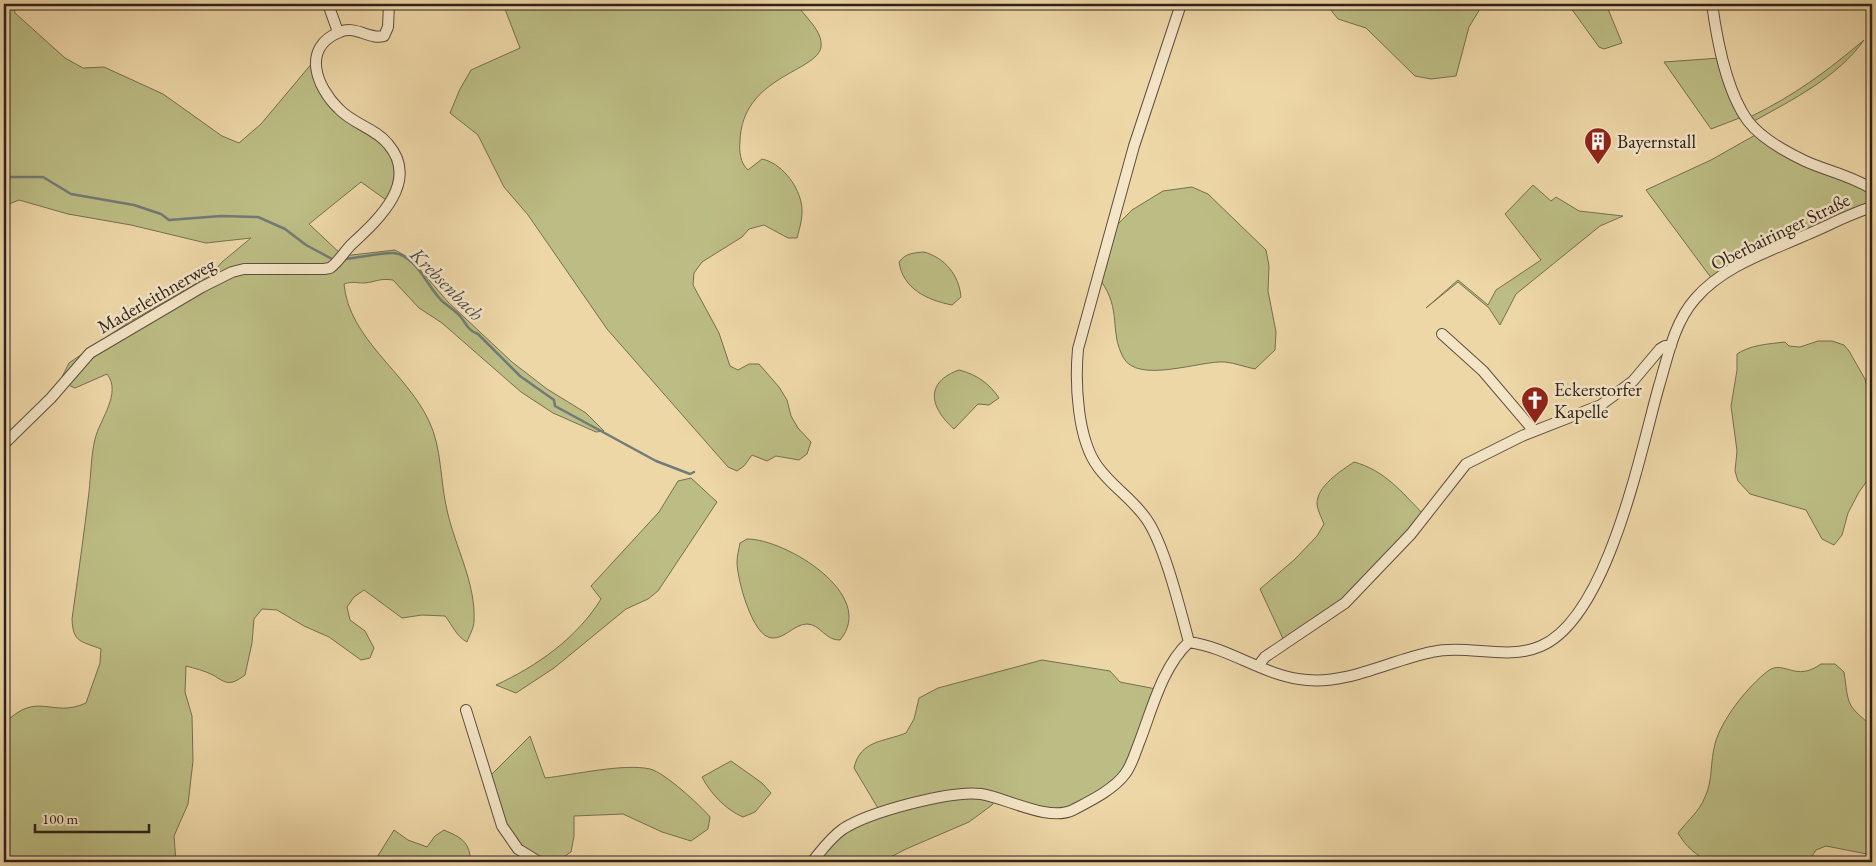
<svg xmlns="http://www.w3.org/2000/svg" width="1876" height="866" viewBox="0 0 1876 866" font-family="'EB Garamond',serif">
<rect width="100%" height="100%" fill="#eed7a7"/>
<filter id="stains"><feTurbulence type="fractalNoise" baseFrequency=".004" numOctaves="4"/><feColorMatrix values="0 0 0 0 .2 0 0 0 0 .09 0 0 0 0 .02 0 0 0 .5 -.17"/></filter>
<radialGradient id="worn" r=".72"><stop offset=".6" stop-color="#630" stop-opacity="0"/><stop offset="1" stop-color="#630" stop-opacity=".3"/></radialGradient>
<path fill="#bcbd84" stroke="#756f50" d="M4 4H13L15 13 65 58 83 68 104 67 163 94 222 136 239 143 261 124 313 62 322 91 389 149 397 176 389 202 361 182 309 224 343 256 395 250 411 259 448 302 512 362 547 389 586 413 604 431 596 432 553 413 521 392 442 323 419 308 393 280C378 278 377 282 364 283 356 283 352 281 344 284 349 339 406 372 429 421 442 448 440 481 447 510 455 547 476 583 474 621 474 628 469 636 467 642 456 636 453 626 445 616L422 615 402 618 364 590 354 597 347 607 350 620 365 631 374 648 370 658 361 660 329 637 304 626 277 610 262 609 254 619 252 643 245 675C230 686 227 684 213 675 205 671 194 668 186 666L185 692 192 716 193 761 188 804 174 836 176 862H4V724C38 689 51 719 86 703L100 663 101 649C81 641 73 643 72 619 78 576 84 534 89 492 91 474 91 456 95 439 100 419 122 393 107 374L75 388 66 384 62 377 69 363 129 322 211 275 222 262 251 238 206 243 131 225 68 214 19 200 4 206Z
M503 4H797C804 17 823 30 821 47 817 72 742 76 740 141 739 151 740 163 748 170L762 159C781 163 797 184 801 202 804 214 800 227 797 238H788L764 225 749 229 742 237 702 262 694 273 693 285 719 333 730 366 738 370 749 364H759L779 387 787 400 791 416 798 428 811 442 807 454 799 460 776 456 767 461 752 455 744 466 737 471 728 467 607 329 528 215 504 187 478 135 450 113 460 89 471 70 520 48Z
M1326 4H1483L1469 27 1456 76 1431 79 1415 76 1366 28 1338 19Z
M1568 4H1606L1622 43 1604 49 1599 47Z
M1864 40C1838 77 1792 100 1754 121L1750 117C1795 95 1826 72 1864 40Z
M1720 58 1742 117 1711 129 1664 62Z
M1757 134 1872 192V204L1712 279 1646 190 1711 160Z
M1533 185 1551 201 1556 197 1579 211 1623 216 1600 226 1516 294 1500 325 1489 308 1458 282 1426 308 1458 280 1488 305 1496 290 1541 260 1505 214Z
M1192 187 1208 194 1266 250 1269 266 1268 291 1276 332 1275 350 1255 369C1245 367 1235 363 1225 362 1201 360 1137 385 1123 357 1109 330 1122 311 1101 281L1115 227 1132 210 1163 191Z
M924 252C945 258 959 275 961 297L952 305C927 300 903 289 899 262 906 253 913 253 924 252Z
M1818 341H1832L1844 345 1849 351 1865 379 1872 406V474L1859 492 1848 513 1842 535 1834 545 1822 539 1806 510 1750 494 1738 481 1735 471 1737 451 1731 406 1737 370V354C1750 345 1768 344 1785 342L1789 346 1800 347Z
M959 370C976 374 990 384 999 398L989 405 978 404 954 429C929 407 925 382 959 370Z
M1354 462C1384 470 1402 492 1423 514L1342 604 1285 643 1260 589 1294 560 1317 536 1324 524C1322 519 1318 511 1317 505 1316 486 1341 471 1354 462Z
M691 478 717 502 658 591 648 599 626 609 554 668 516 693 496 685C537 666 577 638 601 599L591 586 659 512 678 481Z
M747 539C786 539 878 595 840 640 826 641 820 624 807 624 794 624 785 639 772 638 752 637 737 578 737 562 737 556 739 549 740 543Z
M1042 660 1110 671 1120 682 1156 689 1122 773 1112 783 1068 809 1056 810 1036 806 1000 795 992 805 969 822 906 849 881 862H815L841 834 882 815 854 768C860 740 884 742 906 733L914 719 919 698 938 688Z
M1821 664H1835L1844 672C1849 705 1845 704 1872 726V855L1826 846 1816 850 1808 862H1710C1696 855 1686 847 1678 833 1688 820 1699 812 1705 797 1713 780 1710 762 1715 744 1721 720 1748 686 1768 671 1784 659 1795 683 1821 664Z
M530 736 545 778C573 775 624 763 650 769 664 772 701 806 710 817L708 829 691 841 662 832 623 814 574 816V836L571 852 556 862H546L531 855 510 835 489 777Z
M731 761 762 783 771 793 755 812 743 817C726 810 710 793 702 777Z
M394 830 408 840 427 847 435 836 444 830C462 838 469 841 471 862H374Z"/>
<g fill="none" stroke-linecap="round" stroke-linejoin="round">
<path stroke="#717b77" stroke-width="2.5" d="M4 177H43L71 194 134 205 161 214 169 220 221 216 258 217 285 229 306 245 334 260
M344 259C357 258 385 252 394 253 417 256 427 287 442 301 448 306 454 310 460 316 466 323 468 331 478 334L520 376 554 400 555 406 656 461 690 474 694 472"/>
<g stroke="#5e4e40" stroke-width="12">
<path id="minor" d="M328 4 338 32
M1181 4 1134 146 1078 349C1075 382 1077 439 1098 467 1113 488 1136 501 1149 523 1166 551 1180 609 1189 642
M1712 4C1717 40 1726 91 1748 121 1761 138 1786 152 1805 161 1827 171 1852 176 1872 189
M1442 334 1483 371 1534 431
M4 444 51 398 90 353 202 287 232 272 244 269H324L330 268C339 262 345 250 353 243 379 219 420 181 388 144 375 128 353 124 339 109 316 87 301 47 340 32 356 25 369 40 384 36L388 27 389 4
M1258 666 1265 657 1345 603 1411 534 1466 464 1522 436 1601 405 1633 381 1660 349 1665 346H1671
M466 710 502 826 518 849 539 862
M812 862C822 850 830 838 843 829 869 812 951 790 981 794 1007 798 1048 822 1073 810 1090 801 1113 790 1125 774 1132 765 1135 753 1139 743 1152 710 1162 667 1189 642 1231 648 1265 677 1307 680 1349 684 1391 660 1432 652 1467 644 1508 661 1541 646 1608 617 1640 453 1659 386 1668 356 1674 323 1695 299 1723 266 1768 252 1806 235 1828 226 1849 214 1872 207"/>
</g>
<use href="#minor" stroke="#f4e5c6" stroke-width="10"/>
</g>
<defs>
<g id="building-pin" transform="scale(1.4375)"><path d="M0 17L-7.5 6A9.5 9.5 0 1 1 7.5 6Z" fill="#8f2418" stroke="#f4e5c6"/><path d="M-4-6H4V6H1V3H-1V6H-4ZM-2.5-4.3h1.7v1.8h-1.7ZM.8-4.3h1.7v1.8H.8ZM-2.5-1h1.7V.8h-1.7ZM.8-1h1.7V.8H.8Z" fill="#fff"/></g>
<g id="church-pin" transform="scale(1.4375)"><path d="M0 17L-7.5 6A9.5 9.5 0 1 1 7.5 6Z" fill="#8f2418" stroke="#f4e5c6"/><path d="M-1.2-6h2.4v3.5h3.3v2.4h-3.3V6h-2.4V-.1h-3.3v-2.4h3.3Z" fill="#fff"/></g>
</defs>
<g fill-rule="evenodd">
<use href="#building-pin" x="1598" y="141"/>
<use href="#church-pin" x="1535" y="400"/>
</g>
<g text-anchor="middle" stroke-width="5" stroke-linejoin="round" paint-order="stroke">
<g font-size="19" fill="#2e211d" stroke="#f4e5c6" text-anchor="start">
<text x="1617" y="148">Bayernstall</text>
<text x="1554" y="396">Eckerstorfer<tspan x="1554" dy="22">Kapelle</tspan></text>
</g>
<g font-size="19" fill="#2e211d" stroke="#f4e5c6">
<text transform="translate(1780 231) rotate(-26)" y="7">Oberbairinger Straße</text>
<text transform="translate(156 295) rotate(-30)" y="7">Maderleithnerweg</text>
</g>
<g font-size="20" font-style="italic" fill="#504e4a" stroke="#f4e5c6">
<text transform="translate(447 284) rotate(45)" y="7">Krebsenbach</text>
</g>
</g>
<rect width="1876" height="866" fill="none" stroke="#eed7a7" stroke-width="20"/>
<rect x="5" y="5" width="1866" height="856" fill="none" stroke="#2e211d" stroke-width="2.5"/>
<rect x="10" y="10" width="1856" height="846" fill="none" stroke="#2e211d"/>
<path d="M35 824v8h114v-8" fill="none" stroke="#2e211d" stroke-width="2.5"/>
<text x="42" y="824" font-size="15" fill="#2e211d" stroke="#f4e5c6" stroke-width="4" paint-order="stroke">100 m</text>
<rect width="100%" height="100%" filter="url(#stains)"/>
<rect width="100%" height="100%" fill="url(#worn)"/>
</svg>
